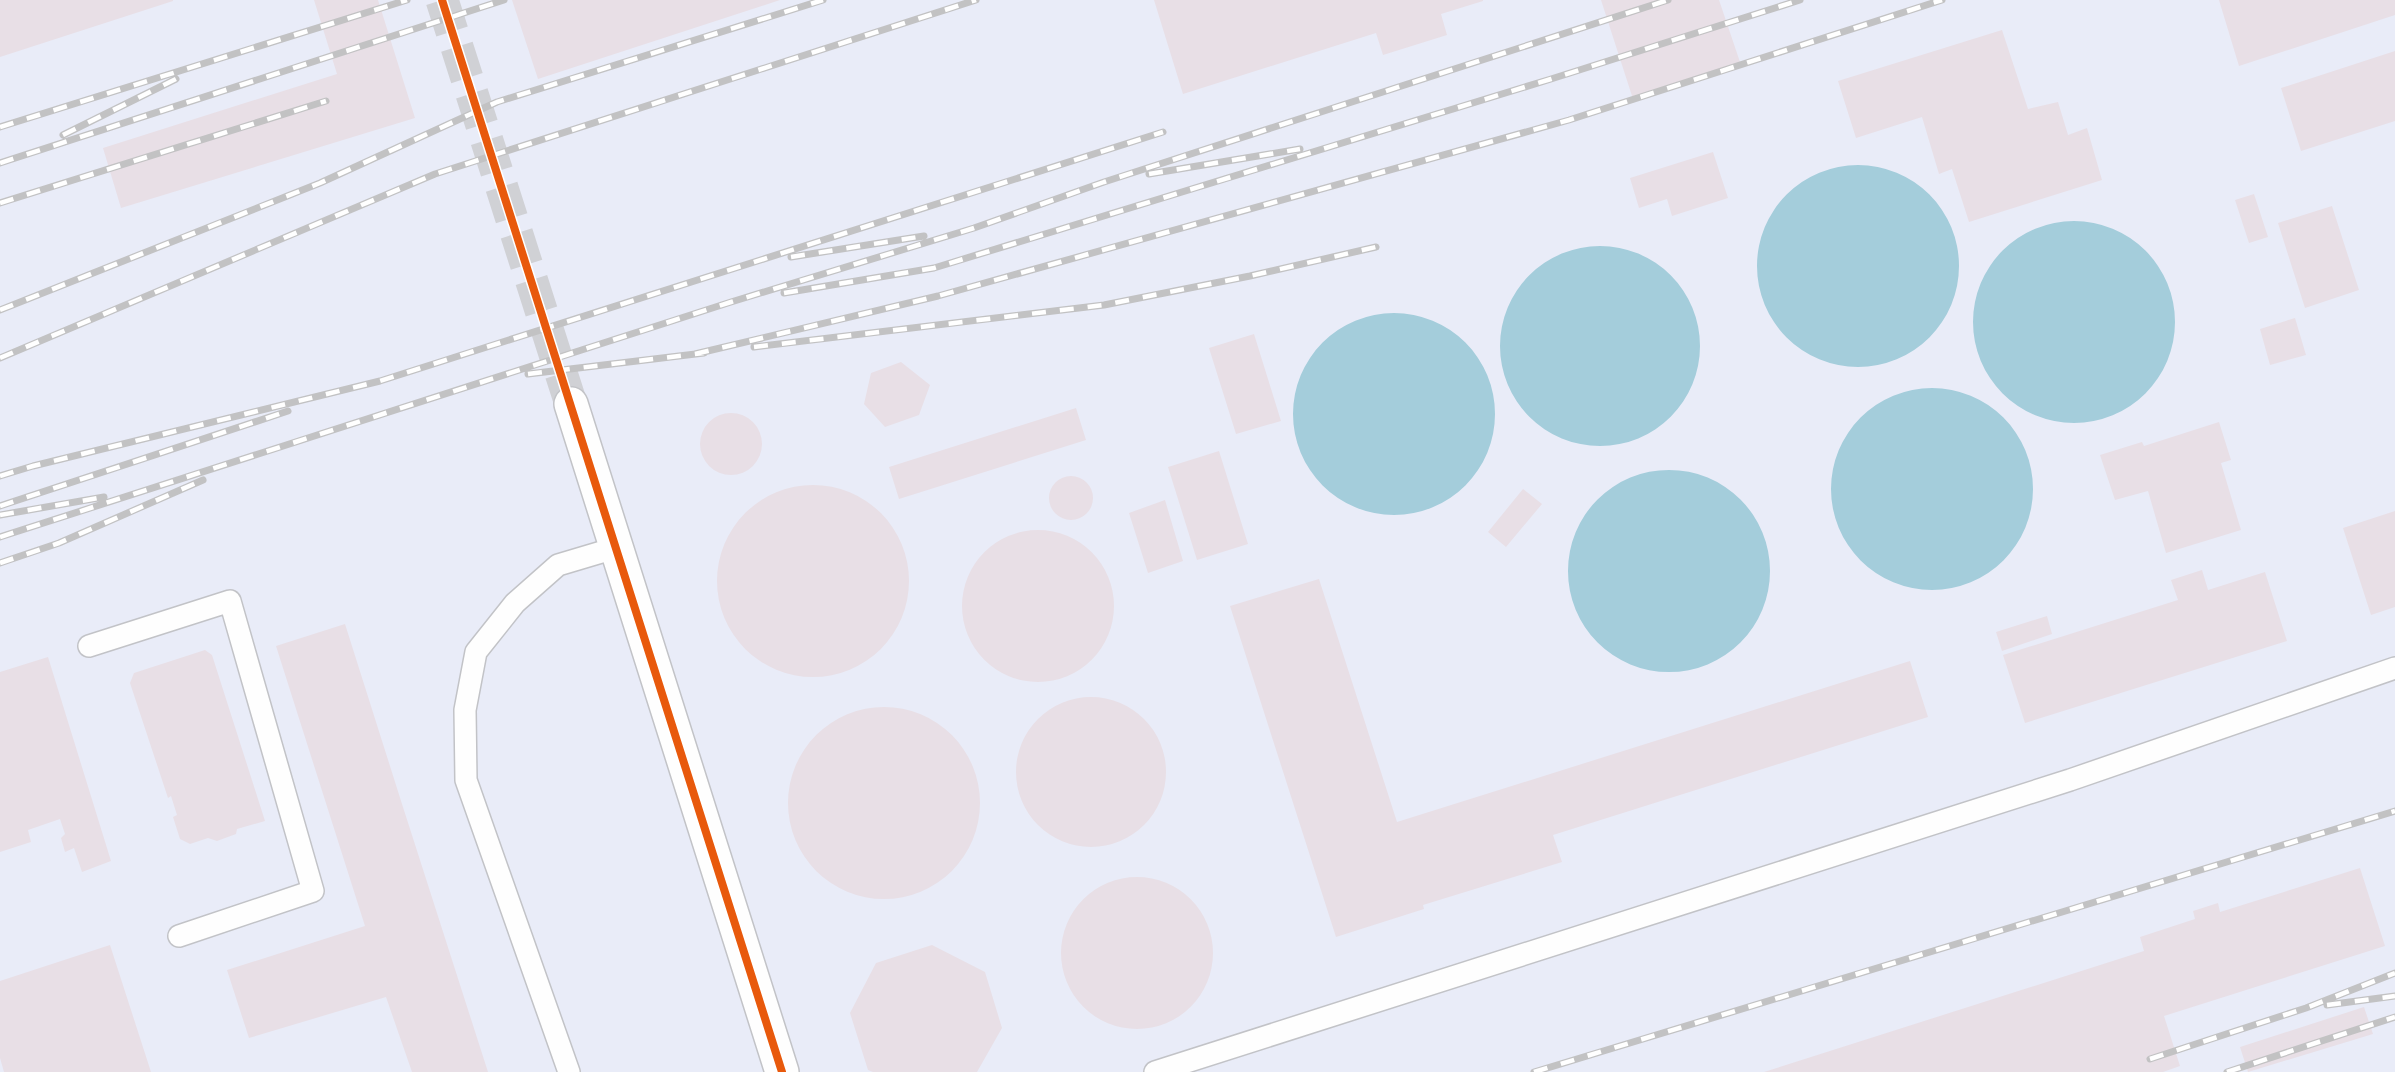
<svg xmlns="http://www.w3.org/2000/svg" width="2395" height="1072" viewBox="0 0 2395 1072" font-family="Spectral,serif">
<rect width="100%" height="100%" fill="#f6f7fb"/>
<path fill="#e9ecf8" d="M0 0H2395V1072H0Z"/>
<path fill="#a4cddb" d="M1757 266a101 101 0 1 1 202 0a101 101 0 1 1-202 0Z
M1973 322a101 101 0 1 1 202 0a101 101 0 1 1-202 0Z
M1500 346a100 100 0 1 1 200 0a100 100 0 1 1-200 0Z
M1293 414a101 101 0 1 1 202 0a101 101 0 1 1-202 0Z
M1831 489a101 101 0 1 1 202 0a101 101 0 1 1-202 0Z
M1568 571a101 101 0 1 1 202 0a101 101 0 1 1-202 0Z"/>
<path fill="#e8dfe6" d="M0 0H173V1L0 57Z
M314 0H378L415 118 121 208 103 148 337 74Z
M512 0H780L538 79Z
M1154 0H1483V1L1441 14 1447 35 1383 55 1376 33 1183 94Z
M1601 0H1719L1741 65 1633 99Z
M2219 0H2395V15L2239 66Z
M2002 30 2028 109 2058 102 2068 135 2087 128 2102 180 1969 222 1952 169 1939 174 1922 117 1856 138 1838 81Z
M2395 51V121L2301 151 2281 88Z
M1713 152 1728 198 1672 216 1667 199 1639 208 1630 178Z
M2254 194 2268 237 2249 243 2235 200Z
M2332 206 2359 290 2305 308 2278 223Z
M2295 318 2306 355 2270 365 2260 329Z
M1254 334 1281 421 1236 434 1209 348Z
M901 362 930 385 919 415 885 427 864 404 871 373Z
M1076 408 1086 440 899 499 889 467Z
M700 444a31 31 0 1 1 62 0a31 31 0 1 1-62 0Z
M2219 422 2231 460 2221 463 2241 530 2166 553 2148 491 2115 500 2100 455 2142 442 2144 446Z
M1219 451 1248 544 1197 560 1168 467Z
M1049 498a22 22 0 1 1 44 0a22 22 0 1 1-44 0Z
M717 581a96 96 0 1 1 192 0a96 96 0 1 1-192 0Z
M1523 489 1542 504 1506 547 1488 532Z
M1165 500 1183 561 1148 573 1129 513Z
M2395 511V607L2371 615 2343 528Z
M962 606a76 76 0 1 1 152 0a76 76 0 1 1-152 0Z
M2202 570 2208 590 2265 572 2287 641 2025 723 2003 655 2178 600 2171 580Z
M1319 579 1397 822 1910 661 1928 717 1553 835 1562 862 1423 905 1424 909 1336 937 1230 606Z
M2047 616 2052 634 2002 651 1996 632Z
M345 624 402 804 488 1072H412L386 997 249 1038 227 970 365 926 276 646Z
M205 650 212 655 265 821 237 829 236 834 217 841 208 838 190 844 180 839 173 817 177 815 171 796 168 798 130 683 134 673Z
M48 657 111 861 82 872 74 848 65 852 61 838 65 834 60 819 28 830 31 842 0 852V672Z
M1016 772a75 75 0 1 1 150 0a75 75 0 1 1-150 0Z
M788 803a96 96 0 1 1 192 0a96 96 0 1 1-192 0Z
M2360 868 2385 946 2164 1016 2180 1066 2163 1072H1764L2144 951 2140 937 2195 919 2193 911 2218 903 2220 912Z
M1061 953a76 76 0 1 1 152 0a76 76 0 1 1-152 0Z
M110 945 151 1072H4L0 1058V981Z
M932 945 985 972 1002 1028 977 1072H873L868 1070 850 1013 876 963Z
M2364 1007 2373 1034 2248 1072 2240 1047Z"/>
<g fill="none" stroke-linecap="round" stroke-linejoin="round">
<path stroke="#d0d1d5" stroke-width="33" stroke-dasharray="33 16" stroke-linecap="butt" d="M442 0 571 404"/>
<g stroke="#c2c3c7" stroke-width="24">
<path id="service" d="M89 646 230 601 313 891 179 936
M569 1072 466 780 465 710 476 652 515 603 558 565 615 548
M1155 1072 2070 780 2395 668"/>
</g>
<g stroke="#c2c3c7" stroke-width="36">
<path id="minor" d="M571 404 782 1072"/>
</g>
<use href="#service" stroke="#fefefe" stroke-width="21"/>
<use href="#minor" stroke="#fefefe" stroke-width="33"/>
<g stroke="#c2c2c3" stroke-width="7">
<path id="rail" d="M0 127 407 0
M63 135 176 79
M0 163 504 0
M1149 174 1300 149
M0 203 326 101
M791 257 924 236
M784 293 934 268 1551 79 1800 0
M0 310 320 183 497 102 823 0
M754 347 1104 305 1250 276 1376 247
M695 354 938 296 1569 120 1942 0
M0 358 435 174 976 0
M528 374 704 353
M0 476 33 466 380 381 1163 132
M0 506 288 411
M0 515 104 497
M0 537 731 302 974 228 1104 182 1668 0
M0 563 59 543 203 480
M2327 1005 2395 996
M2150 1059 2306 1008 2395 973
M1534 1072 2395 811
M2227 1072 2395 1017"/>
</g>
<use href="#rail" stroke="#fff" stroke-width="4.5" stroke-dasharray="14" stroke-linecap="butt"/>
<g stroke="#fff" stroke-width="11">
<path id="cycleway" d="M442 0 782 1072"/>
</g>
<use href="#cycleway" stroke="#e8590c" stroke-width="8"/>
</g>
</svg>
